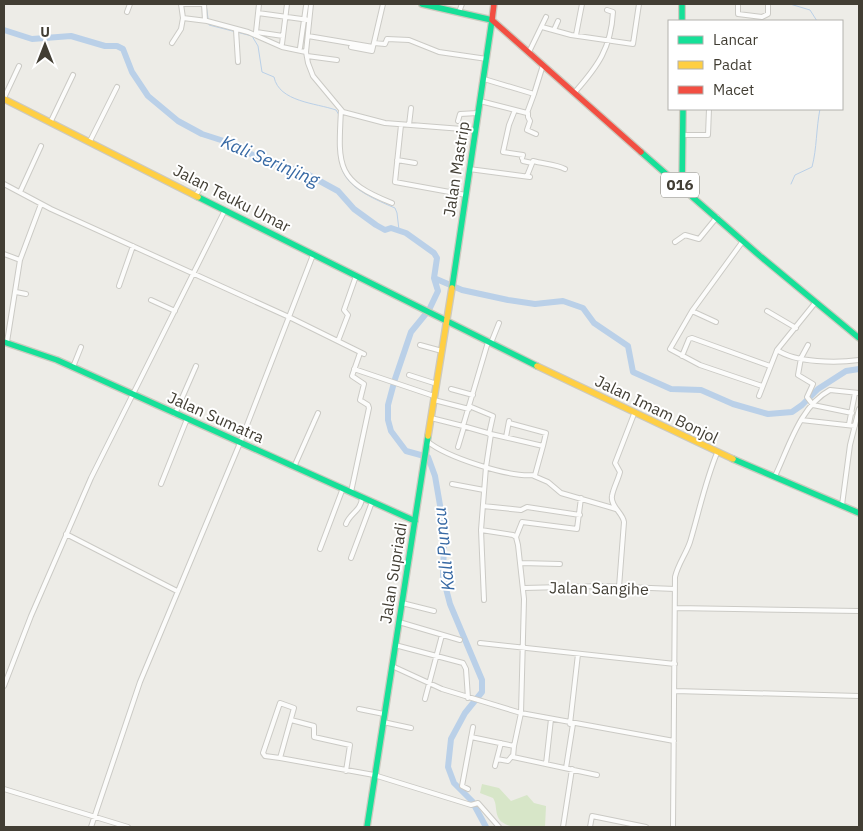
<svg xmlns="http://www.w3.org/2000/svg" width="863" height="831" viewBox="0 0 863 831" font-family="'IBM Plex Sans',sans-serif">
<rect width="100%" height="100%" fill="#edece7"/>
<path fill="#d7e6c8" d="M482 784 499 788 511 801 527 795 534 803 546 806 545 827C532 827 504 831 498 817 495 810 497 804 493 798L480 793Z"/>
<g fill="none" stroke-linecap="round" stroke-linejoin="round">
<path stroke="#bad0e8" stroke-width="1" d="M206 4 209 25 252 36 258 46 262 72 274 77C279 102 316 103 336 110L339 115C336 174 338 184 395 208L397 213 399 230
M790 4 810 10 817 21
M791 184 795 175 812 167C817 148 816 129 820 109"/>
<path stroke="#bad0e8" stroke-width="6" d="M4 30 32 39 71 36 105 46H117L123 49 132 72 148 96 178 121 202 134 227 142 259 158 305 173 338 191 354 209 376 225 385 230 391 228 406 233 434 253 437 258 434 278 462 290 508 300 535 304 563 301 583 308 594 323 628 346 633 372 671 389 701 390 733 404 768 414 792 412 802 405 818 389 846 371 859 369
M434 278 438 291 429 310 411 332 395 379 388 405V420L391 431 406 451 428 457 435 476 441 511 444 541 443 577 450 604 482 680V692L465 713 451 739 448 767 454 783 472 801 486 827"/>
<g stroke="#cbcac5" stroke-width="6">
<path id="street" d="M181 4 183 18 207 21 248 32 282 47 306 52
M181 4H204
M204 4 205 20
M259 4 256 32 283 36
M311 4 306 52 308 63 313 76 343 112 385 123 475 130
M738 4V14L762 17 768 14V4
M127 12 130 4
M459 12 462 4
M258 13 309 20
M542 27 571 35 633 44 639 4
M236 30 238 62
M554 30 558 21
M576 35 582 4
M308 36 373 47
M172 43 181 29 183 18
M374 43 385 44 387 39 409 40 439 52 487 59
M282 44 287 4
M351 47 372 51 383 4
M300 48 306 6
M529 52 546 17
M307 56 337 60
M484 79 534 94 543 65
M575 92C598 66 611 48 613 12L607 10
M4 98 19 66
M480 101 527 113 534 94
M341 110C338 166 336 181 392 203
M515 110 509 125 503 152 523 155 522 158
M528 113V117L530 121 527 130 536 134
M51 121 73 75
M458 121 460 114 478 113
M401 125 395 182 466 195
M409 125 411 108
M683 135H708L709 109
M90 141 117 87
M397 160 415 163
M523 161 532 163
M469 169 530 177
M527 176 533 161C544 164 555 164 565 169
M4 184 51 209 289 317 364 354
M20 192 41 146
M196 195 201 187
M743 241 692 311 670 349 700 365 762 386
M675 242 685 235 699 239 717 217
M4 254 20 260
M119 286 133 246
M16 292 26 294
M151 300 175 311
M692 311 716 322
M767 311 796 328
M338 341 348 315 344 310 356 276
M7 342 20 260 41 204
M488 342 463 426 491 434 486 467 481 530 513 535 516 537 518 545 524 599 521 713 674 741
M491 343 499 323
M420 345 442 351
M808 345 801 358 798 375 813 384 807 397 813 405 852 413
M777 350C796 363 837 363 859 360
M682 356 689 339 692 338 770 366
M73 367 81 347
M354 369 434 396
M409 375 437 384
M451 389 473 395
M759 396 777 350 815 303
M434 400 469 409
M469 406 493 416 489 434
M175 414 196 366
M431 418 463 426
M801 420 855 426
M509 423 546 433 543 446
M849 424 855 393
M506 437 509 421
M427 441C446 457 510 478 535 475L543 446 491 434
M458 447 464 427
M294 467 318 413
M534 476 548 482 561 493 616 509
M775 476C789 447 800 406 830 390L859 393
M161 484 187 419
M452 484 484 490
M351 492 369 408 368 405 360 400 364 384 352 376 360 353
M842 505 850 445 859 409
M483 506 521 510 527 507 580 515
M346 524C350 513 361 511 362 498
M481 530 484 600
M66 534 177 591
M516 537 522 522 577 529 581 498
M320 549 343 488
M351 558 372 502
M521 563 560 564
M619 587 624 522C623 513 610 506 612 496 613 489 618 480 620 472L615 463 634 414
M524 588 602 586 675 589
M402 603 434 611
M675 608 859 611
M399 622 460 640
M480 643 675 664
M395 645 463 663 466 669 468 698
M392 666 442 689 521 713 514 746
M4 686 31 616 91 478 225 210
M675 691 859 696
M425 699 442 635
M359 709 384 714
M291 720 314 726V737L350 745 346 771
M383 722 411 728
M570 724 578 654
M471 737 514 746 513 757 597 775
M280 758 265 756 263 753 280 703 294 708 280 758 374 775 471 805 478 803 499 827
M497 759 508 761 512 756
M546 764 551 719
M495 766 501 743
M566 768 573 724
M4 789 128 827
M468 789 462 786 473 727
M91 827 140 682 240 443 313 255
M563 827 572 769
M590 827 592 816 646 827
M673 827 675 577C678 564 686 554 690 542 699 512 705 482 717 453"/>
</g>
<g stroke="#ccc9be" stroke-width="8">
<path id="fast" d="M422 4 492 20 452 288
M682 4V21
M641 152 760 256 859 338
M682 186 683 109
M198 197 537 366
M4 342 57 360 415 521
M733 459 859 513
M367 827 428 436"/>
</g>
<g stroke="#ccc9be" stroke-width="8">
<path id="slow" d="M4 99 198 197
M537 366 733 459
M428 436 452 288"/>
</g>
<g stroke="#ccc9be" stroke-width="8">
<path id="jam" d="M494 4 492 20 641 152"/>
</g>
<use href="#street" stroke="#fcfcfb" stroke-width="4"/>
<use href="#fast" stroke="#16e098" stroke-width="5.5"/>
<use href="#slow" stroke="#ffcf43" stroke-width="5.5"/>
<use href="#jam" stroke="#f24e42" stroke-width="5.5"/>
</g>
<g text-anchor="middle" stroke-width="4" stroke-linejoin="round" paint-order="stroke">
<rect fill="#fff" stroke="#7b7871" stroke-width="1" x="661" y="172.5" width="38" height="25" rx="4"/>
<g font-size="15" font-weight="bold" fill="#423e34">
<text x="680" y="190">016</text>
</g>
<g font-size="16" fill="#423e34" stroke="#fff">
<text transform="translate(456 169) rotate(-81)" y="6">Jalan Mastrip</text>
<text transform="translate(232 198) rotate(27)" y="6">Jalan Teuku Umar</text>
<text transform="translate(657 409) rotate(26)" y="6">Jalan Imam Bonjol</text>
<text transform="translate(216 417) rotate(24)" y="6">Jalan Sumatra</text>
<text transform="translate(393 573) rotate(-81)" y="6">Jalan Supriadi</text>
<text transform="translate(599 588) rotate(1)" y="6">Jalan Sangihe</text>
</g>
<g font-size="18" font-style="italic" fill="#3769a4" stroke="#fff">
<text transform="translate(270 161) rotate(23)" y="6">Kali Serinjing</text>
<text transform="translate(444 549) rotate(-96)" y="6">Kali Puncu</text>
</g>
</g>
<rect width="863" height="831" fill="none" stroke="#423e34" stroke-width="10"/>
<rect x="668" y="20" width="175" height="90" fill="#ffffff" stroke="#b3b2ae"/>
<rect x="678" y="36" width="25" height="8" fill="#16e098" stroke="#b3b2ae"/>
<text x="713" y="45" font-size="15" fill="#423e34">Lancar</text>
<rect x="678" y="61" width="25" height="8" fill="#ffcf43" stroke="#b3b2ae"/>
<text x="713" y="70" font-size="15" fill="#423e34">Padat</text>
<rect x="678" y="86" width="25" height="8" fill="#f24e42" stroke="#b3b2ae"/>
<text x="713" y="95" font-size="15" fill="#423e34">Macet</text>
<g transform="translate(45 45)" stroke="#ffffff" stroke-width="4" paint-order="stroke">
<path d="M0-4L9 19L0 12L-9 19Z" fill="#423e34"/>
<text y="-8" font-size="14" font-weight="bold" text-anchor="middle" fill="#423e34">U</text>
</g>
</svg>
